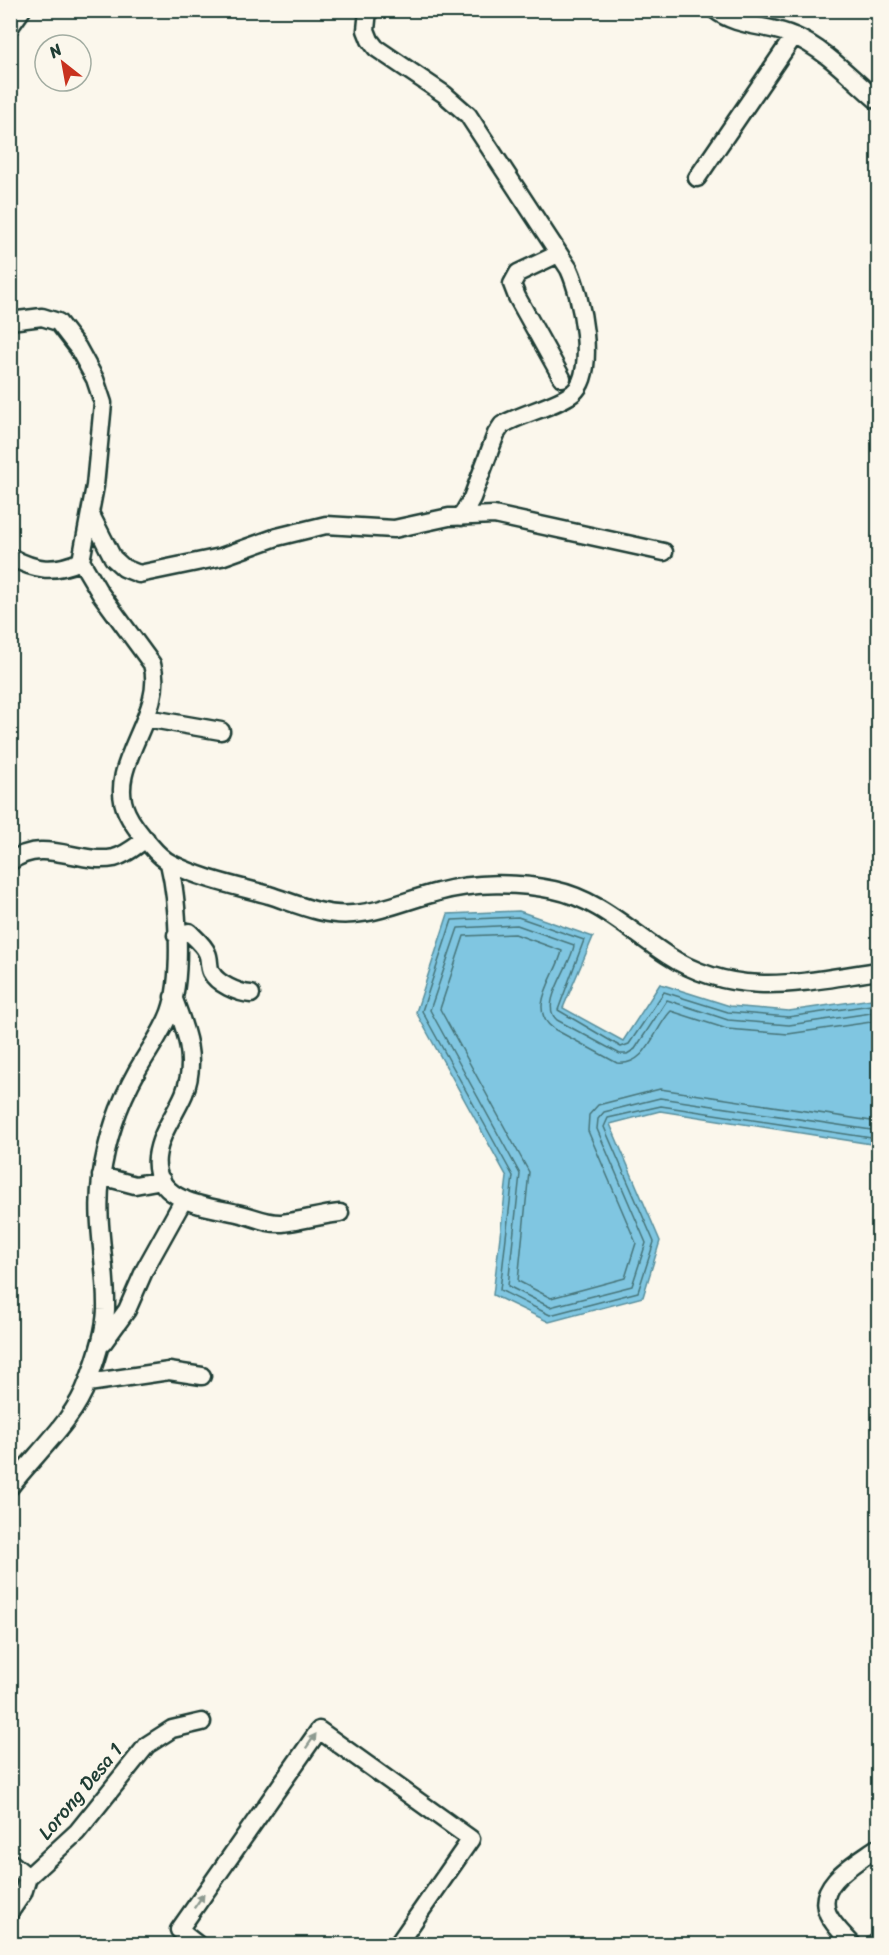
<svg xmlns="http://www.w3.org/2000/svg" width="889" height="1955" viewBox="0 0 889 1955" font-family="Sriracha,sans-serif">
<rect width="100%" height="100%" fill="#fbf7ec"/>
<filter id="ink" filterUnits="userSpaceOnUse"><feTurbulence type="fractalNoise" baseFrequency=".0167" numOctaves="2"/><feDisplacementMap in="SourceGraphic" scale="12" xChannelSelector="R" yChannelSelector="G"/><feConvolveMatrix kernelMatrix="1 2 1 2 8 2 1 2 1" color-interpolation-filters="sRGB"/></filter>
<g filter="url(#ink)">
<path fill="#80c6e1" stroke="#598f9c" stroke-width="1.5" d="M519 911 593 937 563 1008 623 1041 660 984 730 1006 789 1011 878 998V1145L660 1111 610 1124 660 1241 643 1297 549 1322 493 1295 507 1177 416 1012 448 914Z"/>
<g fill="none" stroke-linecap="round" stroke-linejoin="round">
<path stroke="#467479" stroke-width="1.5" d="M878 1004 788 1017 728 1012 664 992 629 1044 621 1047 558 1010 584 940 518 917 452 920 422 1011 513 1176 500 1290 550 1315 638 1292 654 1242 604 1127 608 1118 661 1106 878 1139
M878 1012 789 1025 728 1020 667 1000 635 1049 627 1054H620L557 1020C538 1004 572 965 574 945L517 925 458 928 430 1010 520 1174 508 1286 550 1307 632 1286 646 1243 597 1129 598 1119 604 1112 660 1098 878 1131
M878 1021 788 1034 727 1029 671 1011C654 1028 647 1067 617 1063L554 1029C525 1009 557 975 562 951L515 934 464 936 440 1009 529 1172 518 1281 551 1298 625 1278 636 1243 588 1131 589 1115 598 1105 660 1089 878 1122"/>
<g stroke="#1f3d34" stroke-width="21">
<path id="minor" d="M368 10 366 30 370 40 376 48 444 94 468 115 569 269C581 295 598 372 573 393 558 405 521 414 502 425L496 434 472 498 461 517
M715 10C738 28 768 24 794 36 825 49 852 79 878 101
M10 27 22 10
M697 178 794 36
M558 254 518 273 512 284 517 297 562 378
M10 321 42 317 58 322 78 348 95 379 103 403 95 486 81 561 100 593 152 664C167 714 104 766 127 813 132 824 142 836 150 845 155 851 164 860 172 864 202 879 236 886 269 895 297 904 324 917 353 914 382 912 410 899 438 892 474 882 518 882 554 890 598 899 630 931 667 955 736 1000 803 982 878 971
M91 515 113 558 124 568 139 574 221 557 277 537 326 525 394 529 449 517 494 515 664 552
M10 557C37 571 53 573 81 561
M146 718 221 731
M10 862C43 836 79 865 114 858 126 855 136 846 146 839
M176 935 189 932C195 938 204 945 207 953 210 959 208 966 211 972 217 984 238 993 251 994
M173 997C185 1028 198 1060 184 1094 175 1115 160 1133 157 1157 152 1202 206 1206 237 1213 252 1216 266 1224 282 1223 301 1221 320 1215 340 1213
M101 1176 135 1185 162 1180
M103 1343 127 1310 145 1269 184 1199
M88 1383 169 1371 202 1376
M10 1487C36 1453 74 1421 88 1381 96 1360 105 1332 106 1310 107 1265 95 1223 101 1179 106 1142 119 1103 137 1071 148 1051 162 1034 170 1012 183 976 178 900 169 863
M10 1862 28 1877
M10 1912 23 1893 28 1877 77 1832 147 1745 172 1729 202 1722
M197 1944 179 1930 319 1730 471 1839 398 1944
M852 1944C844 1935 833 1925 828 1914 814 1884 859 1861 878 1847
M875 1944 878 1942"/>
</g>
<use href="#minor" stroke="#fbf7ec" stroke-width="16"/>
</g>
<defs><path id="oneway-solid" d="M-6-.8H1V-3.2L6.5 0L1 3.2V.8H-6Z" transform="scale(1.5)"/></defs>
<g fill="#8d9a90">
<use href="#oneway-solid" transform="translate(311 1741) rotate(-55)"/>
<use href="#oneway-solid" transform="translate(199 1901) rotate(-55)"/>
</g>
</g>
<g text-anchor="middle" stroke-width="5" stroke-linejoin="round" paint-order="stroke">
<g font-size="20" fill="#1f3d34" stroke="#fbf7ec">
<text transform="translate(80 1791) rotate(-50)" y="7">Lorong Desa 1</text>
</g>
</g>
<rect width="889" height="1955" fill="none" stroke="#fbf7ec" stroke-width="36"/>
<rect x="18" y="18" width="853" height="1919" fill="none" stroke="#1f3d34" stroke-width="2" filter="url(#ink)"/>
<g transform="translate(63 63) rotate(329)"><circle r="28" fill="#fbf7ec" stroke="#a3ada2" stroke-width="1.5"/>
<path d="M0-4.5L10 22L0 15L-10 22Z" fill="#c8321e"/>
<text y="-9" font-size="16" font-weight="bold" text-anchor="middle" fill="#1f3d34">N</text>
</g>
</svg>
